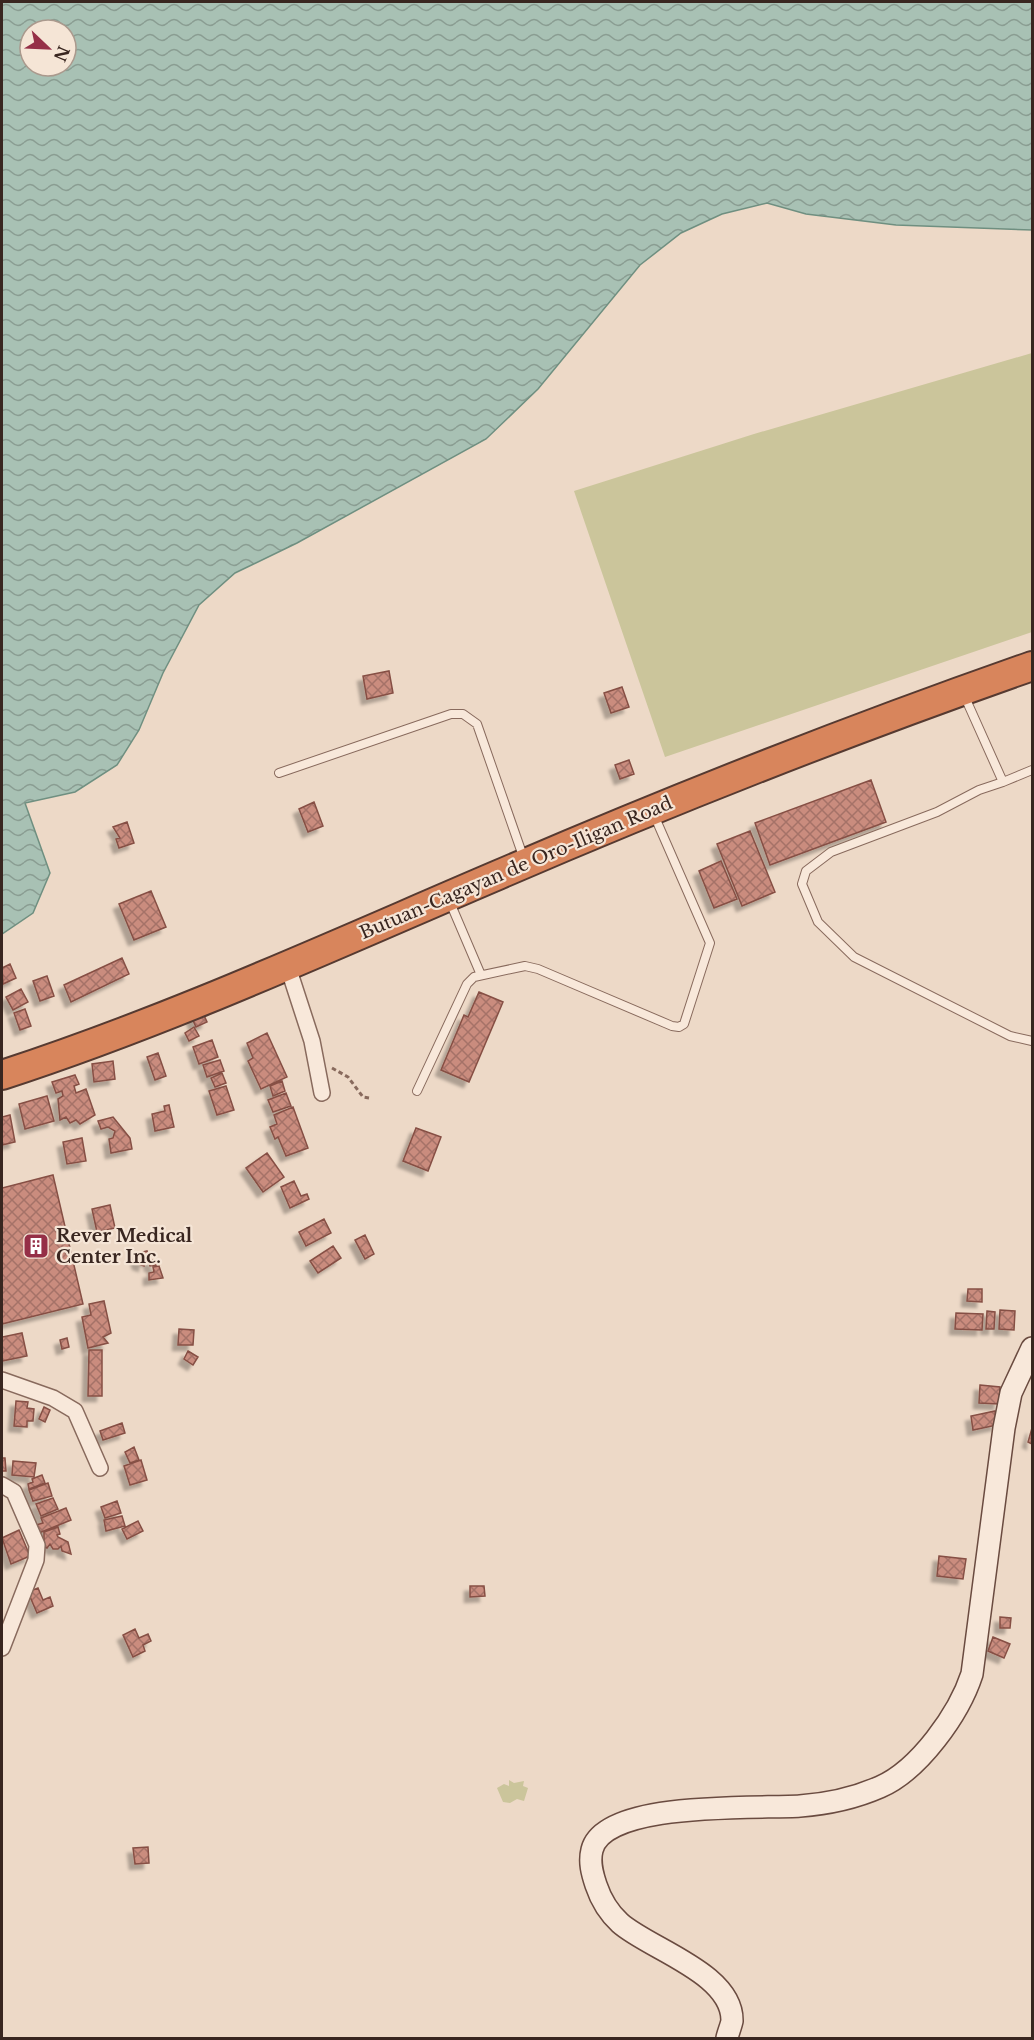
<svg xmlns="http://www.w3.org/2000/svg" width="1034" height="2040" viewBox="0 0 1034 2040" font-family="'Libre Baskerville',serif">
<defs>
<pattern id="water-waves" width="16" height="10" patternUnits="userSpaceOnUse" patternTransform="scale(1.5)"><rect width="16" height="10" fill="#a8c1b4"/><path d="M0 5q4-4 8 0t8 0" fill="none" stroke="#8a9d92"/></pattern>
<pattern id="building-cross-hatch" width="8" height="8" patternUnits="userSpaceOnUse" patternTransform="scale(1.5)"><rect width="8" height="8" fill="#ca8c7e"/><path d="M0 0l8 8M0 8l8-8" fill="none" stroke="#a57267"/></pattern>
<filter id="shadow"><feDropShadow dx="-5.5" dy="5.5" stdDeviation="1.5" flood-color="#0004"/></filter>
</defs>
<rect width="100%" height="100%" fill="#edd9c7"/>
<path fill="#cbc59b" d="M1032 353V632L665 757 574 491 754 434Z
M509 1780 514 1783 524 1781 523 1786 528 1788 524 1801 517 1799 510 1803 503 1802 497 1788 504 1784 509 1786Z"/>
<path fill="url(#water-waves)" stroke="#6f8f80" stroke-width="1.5" fill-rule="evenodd" d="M2 2H1032V230L896 225 806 214 767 203 722 214 681 233 640 265 538 389 486 439 297 543 235 573 199 605 163 673 139 730 117 765 75 792 25 803 50 873 33 913 2 934ZM30 30H66V66H30Z"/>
<path fill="url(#building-cross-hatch)" stroke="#864f44" stroke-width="1.5" filter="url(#shadow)" d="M389 671 393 693 367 699 363 676Z
M622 687 629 707 611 713 604 693Z
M629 760 634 774 620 779 615 765Z
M871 780 886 822 770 865 755 823Z
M314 802 323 826 308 832 299 809Z
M127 822 134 843 119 848 116 839 120 838 113 827Z
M750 831 775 892 742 906 717 844Z
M721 861 737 899 714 908 699 871Z
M151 891 166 927 134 940 119 904Z
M122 958 129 974 71 1002 64 985Z
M10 964 16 978 3 984 2 968Z
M47 976 54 996 40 1001 33 981Z
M21 989 28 1002 13 1010 6 997Z
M479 992 503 1002 469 1082 441 1070 464 1015 468 1017Z
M25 1009 31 1026 20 1030 14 1013Z
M202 1011 207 1022 196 1027 191 1016Z
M194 1027 199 1036 189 1041 185 1033Z
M267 1033 287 1077 261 1089 248 1061 253 1058 247 1043Z
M212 1040 218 1057 199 1064 193 1047Z
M158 1053 166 1076 155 1080 147 1057Z
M220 1060 224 1071 207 1077 203 1065Z
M113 1061 115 1079 94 1082 92 1064Z
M222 1073 226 1083 215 1087 211 1078Z
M75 1075 79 1084 74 1086 76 1093 86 1089 95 1115 80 1124 76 1120 70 1123 66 1117 60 1120 58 1099 63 1096 62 1091 56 1093 52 1082Z
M282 1081 285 1091 273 1096 270 1086Z
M226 1086 234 1110 217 1115 209 1091Z
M286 1093 291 1106 273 1112 268 1100Z
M47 1096 54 1121 25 1129 19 1104Z
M169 1105 174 1127 155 1131 152 1114 165 1111 164 1106Z
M293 1107 308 1148 286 1156 278 1137 275 1139 270 1127 277 1124 274 1115Z
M10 1115 15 1142 2 1145V1117Z
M113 1117 130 1138 132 1149 111 1153 109 1139 113 1138 115 1131 108 1127 101 1129 98 1121Z
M416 1128 441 1137 428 1171 403 1161Z
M82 1138 86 1161 67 1164 63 1142Z
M267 1153 284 1177 263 1192 246 1168Z
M53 1175 83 1304 2 1324V1188Z
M294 1181 301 1196 307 1194 309 1199 290 1208 281 1187Z
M110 1205 115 1228 97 1232 92 1209Z
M324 1219 331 1233 306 1246 299 1232Z
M365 1235 374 1254 365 1259 355 1240Z
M333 1246 341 1258 318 1273 310 1261Z
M147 1251 149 1259 156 1261V1265L150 1266 149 1260 144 1261V1266L138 1264 135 1254Z
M159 1266 163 1278 149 1280V1273L154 1272 153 1267Z
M968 1289H982V1302L967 1301Z
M104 1301 111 1333 103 1337 108 1343 88 1348 82 1317 91 1315 89 1304Z
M1000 1310 1015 1311 1014 1330 999 1329Z
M987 1311 995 1312 994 1329H986Z
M956 1313 983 1314 982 1330 955 1329Z
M179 1329 194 1330 193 1345H178Z
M22 1333 27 1356 2 1361V1337Z
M67 1338 69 1347 62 1349 60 1340Z
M89 1350H102V1396H88Z
M188 1351 198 1357 193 1365 184 1359Z
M980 1385 1000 1387 999 1404 979 1403Z
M16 1401 28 1402 27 1408 34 1409 33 1421H27V1427L14 1426Z
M44 1407 50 1410 45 1422 39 1419Z
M995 1411 997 1425 973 1430 971 1416Z
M122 1423 125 1433 103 1440 100 1431Z
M1032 1428V1444L1028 1442Z
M134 1447 139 1460 130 1463 125 1452Z
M2 1458H5L6 1471H2Z
M141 1460 147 1480 130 1485 124 1466Z
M13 1461 36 1463 34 1477 12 1475Z
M42 1475 45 1483 29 1489 28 1484 33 1482 32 1479Z
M48 1483 52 1496 33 1501 29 1490Z
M53 1498 58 1509 41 1516 36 1504Z
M117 1501 121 1513 105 1518 101 1507Z
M66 1508 71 1520 39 1533 36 1525 43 1523 41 1518Z
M122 1516 125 1526 106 1531 104 1520Z
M138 1521 143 1531 127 1539 122 1529Z
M58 1527 60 1534 57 1535 58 1537 68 1542 71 1554 62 1551 61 1546 58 1549H53L50 1544 47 1548 44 1547V1532Z
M19 1530 30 1556 11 1564 2 1538Z
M939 1556 966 1559 963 1579 937 1576Z
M470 1586H484L485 1596 470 1597Z
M38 1588 43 1600 50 1597 53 1606 37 1613 28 1592Z
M1000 1617 1011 1618 1010 1628H1000Z
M135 1629 139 1638 148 1634 151 1641 143 1645 145 1651 133 1657 123 1635Z
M993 1637 1010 1644 1004 1658 988 1651Z
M148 1847 149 1863 135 1864 133 1848Z"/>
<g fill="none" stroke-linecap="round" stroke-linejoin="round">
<g stroke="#886a5d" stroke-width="10">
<path id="lane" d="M964 695 1003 782 1032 770
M279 773 451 714H463L477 724 524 859
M1003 782 979 790 937 812 831 852 806 871 802 884 818 922 854 957 1010 1036 1032 1041
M449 900 481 975
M417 1091 467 984 474 977 525 966 538 969 672 1026 679 1027 684 1024 710 943 654 815"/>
</g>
<g stroke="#886a5d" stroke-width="18">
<path id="street" d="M287 964 312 1041 322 1093
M2 1380 53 1398 75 1411 100 1468
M2 1485 14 1492 37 1545 36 1560 2 1648"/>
</g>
<g stroke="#6a4b40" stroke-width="24">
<path id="secondary" d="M727 2038C728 2033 731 2026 732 2021 733 1973 649 1949 620 1923 608 1912 601 1900 596 1885 592 1873 589 1862 592 1850 604 1800 759 1809 800 1806 827 1804 855 1798 880 1787 919 1770 959 1714 972 1674L1004 1428 1011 1393 1032 1348"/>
</g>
<g stroke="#563a31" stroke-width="32">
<path id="highway" d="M2 1075C171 1020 334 945 498 875 674 799 852 729 1032 666"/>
</g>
<path stroke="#886a5d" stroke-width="3" stroke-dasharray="4.5 3" stroke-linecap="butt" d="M332 1068 348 1077 363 1097 369 1098"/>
<use href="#lane" stroke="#f8e8da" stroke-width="8"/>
<use href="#street" stroke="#f8e8da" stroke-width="15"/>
<use href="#secondary" stroke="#f8e8da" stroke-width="21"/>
<use href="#highway" stroke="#d8855c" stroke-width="28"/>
</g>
<defs>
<g id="building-square" transform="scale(1.35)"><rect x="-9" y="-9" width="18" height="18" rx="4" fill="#952f47" stroke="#f5e5d6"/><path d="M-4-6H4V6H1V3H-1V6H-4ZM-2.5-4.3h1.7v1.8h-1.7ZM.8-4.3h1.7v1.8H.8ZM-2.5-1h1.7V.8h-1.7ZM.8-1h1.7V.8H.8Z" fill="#fff"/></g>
</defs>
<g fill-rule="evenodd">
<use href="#building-square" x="36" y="1246"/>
</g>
<g text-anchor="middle" stroke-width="4.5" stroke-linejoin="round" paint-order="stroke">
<g font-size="18" fill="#392620" stroke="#f5e5d6">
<text transform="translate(516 868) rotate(-23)" y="6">Butuan-Cagayan de Oro-Iligan Road</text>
</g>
<g font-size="18" font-weight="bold" fill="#392620" stroke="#f5e5d6" text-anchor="start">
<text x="56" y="1242">Rever Medical<tspan x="56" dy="21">Center Inc.</tspan></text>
</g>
</g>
<rect width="1034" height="2040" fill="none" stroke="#392620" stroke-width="6"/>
<g transform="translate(48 48) rotate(113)"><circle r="28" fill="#f5e5d6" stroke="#aa998d" stroke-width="1.5"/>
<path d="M0-4.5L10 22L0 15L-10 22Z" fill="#952f47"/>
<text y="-9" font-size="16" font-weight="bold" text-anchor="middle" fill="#392620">N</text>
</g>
</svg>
